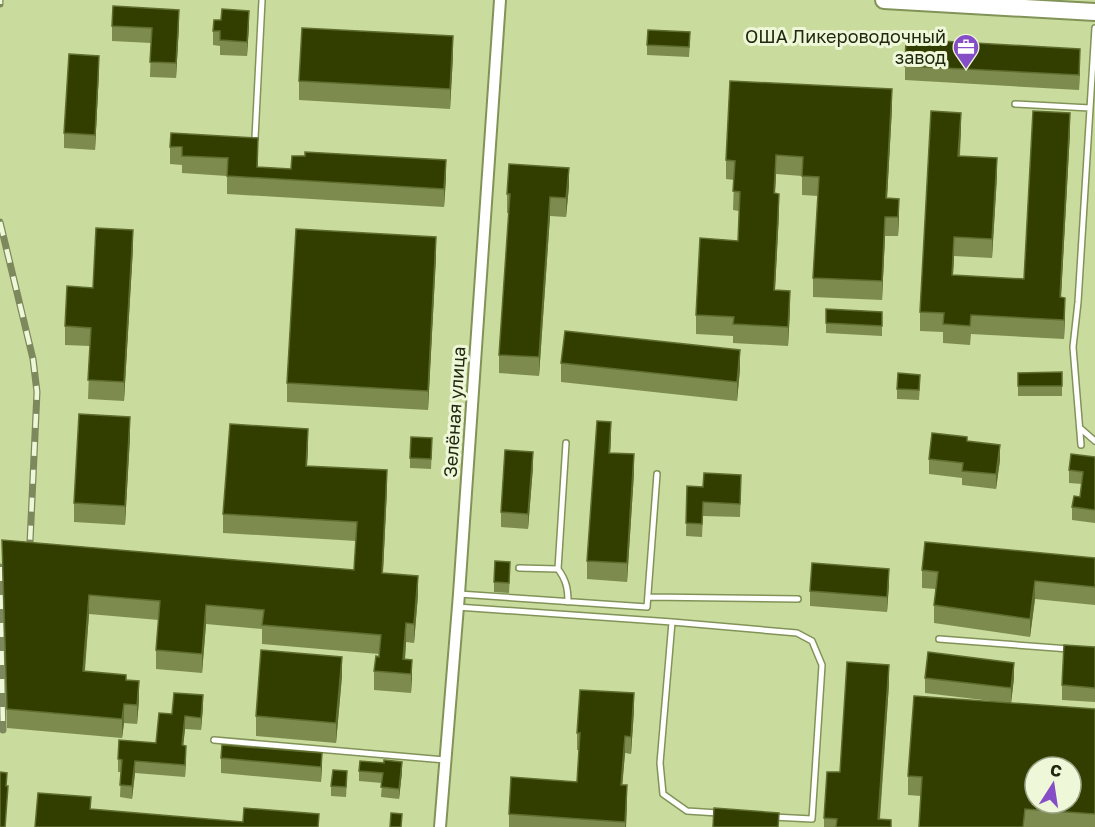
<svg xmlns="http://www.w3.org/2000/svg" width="1095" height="827" viewBox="0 0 1095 827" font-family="'Golos Text',sans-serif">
<rect width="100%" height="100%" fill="#c9db9d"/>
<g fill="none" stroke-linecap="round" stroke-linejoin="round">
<g stroke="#829358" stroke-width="8">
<path id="service" d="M1015 104 1090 108
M255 138 262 0
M1080 428 1095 441
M1081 445 1073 347 1078 302 1095 28
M519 568 558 569 566 443
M558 569C566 580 568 588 568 602
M459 594 647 607 657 474
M648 597 798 599
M457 607 672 622 660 763 663 794 687 811 718 813
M672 622 797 633 812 641 822 665 812 819 773 817
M939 639 1069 649
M214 740 445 760"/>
</g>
<g stroke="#829358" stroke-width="14">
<path id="minor" d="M440 827 459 594 500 0"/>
</g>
<g stroke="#829358" stroke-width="20">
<path id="secondary" d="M884 0 1095 12"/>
</g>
<use href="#service" stroke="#fff" stroke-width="5"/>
<use href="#minor" stroke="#fff" stroke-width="10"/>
<use href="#secondary" stroke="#fff" stroke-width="16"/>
<g stroke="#7d895d" stroke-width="7">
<path id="rail" d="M0 4V0
M0 222 33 359 37 392 30 542
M0 567 3 730"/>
</g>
<use href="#rail" stroke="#eef8d9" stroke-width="4.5" stroke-dasharray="14" stroke-linecap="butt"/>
</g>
<path fill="#7d8c4e" d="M179 25 176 78 150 77 151 43 112 41V26Z
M249 25 247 56 220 55V46L213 45V31Z
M690 42 689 57 647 55V45Z
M453 56 450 109 299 100V81Z
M1080 63 1079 90 905 80V66Z
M99 71 95 150 64 148V133Z
M892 108 887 198 899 218 898 236H885L882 300 813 297V278L818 196 802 195V176L776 174 775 193 779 213 775 290 790 310 788 346 733 343V336L696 334V315L738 241 739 211 733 210 734 180 726 179V160Z
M961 131 960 156 997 176 992 258 954 256 953 275 1024 279 1070 132 1061 297 1065 316 1064 339 971 334 970 345 943 343V332L920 331V312Z
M170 147 258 155V167L446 178 444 207 227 194V176L182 173V165L170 164Z
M569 186 566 217 550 216 539 376 499 373V355L509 213H507V194Z
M133 248 124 401 88 399 90 346 65 345V326Z
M436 257 428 410 287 402V383Z
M826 309 882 312V336L826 333Z
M561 363 740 369 737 401 561 382Z
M1018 373 1062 386V396H1018Z
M920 385 919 400 897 399V389Z
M130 437 125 525 74 522V503Z
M611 440 610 453 634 473 627 582 587 579V561Z
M967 441 1000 460 996 489 962 485V478L929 474V459Z
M308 448 307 466 387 489 383 573 418 595 414 643 406 642 405 659 412 660 411 693 374 690V671L379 654 262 644V629L206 624 202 673 156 669V650L159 620 89 614 85 671 126 680 139 700 137 724 124 723 122 738 7 728 2 540 354 570 356 541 223 533V514Z
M432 448 431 469 410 468V458Z
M1095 457V523L1072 520V507L1080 497 1082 484 1069 483V470Z
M533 467 528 529 501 527V512Z
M687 486 741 488 740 517 703 516 702 537 686 536Z
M1095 558V605L1035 599 1030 637 934 623V605L936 589 922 588V570Z
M510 572 509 593 494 592V582Z
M889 584 887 612 810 606V591Z
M1095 647V702L1062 700V685Z
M342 676 336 743 256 736V716Z
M925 678H1014L1011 703 1095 709V827H919L921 796 908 795V776L1008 703 925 693Z
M889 684 880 819 891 827H824V818L840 772Z
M203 707 201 730 185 729 183 745 186 758 185 777 135 773 132 799 120 797 121 772H118V759L156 743 172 714Z
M634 710 631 754 625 753 622 785 627 802 626 827H509V814L577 782 579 750H577V733Z
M322 753 321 782 221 773V758Z
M359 771 402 772 399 799 381 797 382 783 359 781Z
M347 781 346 797 331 796V786Z"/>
<path fill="#5f6d2f" d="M179 10V25L176 78V63Z
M249 11V25L247 56V42Z
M453 36V56L450 109V89Z
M1080 49V63L1079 90V75Z
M99 56V71L95 150V135Z
M892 89V108L886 217V198Z
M961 113V131L958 174V156Z
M1070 113V132L1060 316V297Z
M776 155V174L774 212V193Z
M997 158V176L992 258V239Z
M446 160V178L444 207V189Z
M569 168V186L566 217V198Z
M779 194V213L774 309V290Z
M550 197V216L539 376V357Z
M899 199V218L898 236V217Z
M885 217V236L882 300V281Z
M133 230V248L124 401V382Z
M436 237V257L428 410V391Z
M954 237V256L952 294V275Z
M790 291V310L788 346V327Z
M1065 298V316L1064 339V320Z
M740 350V369L737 401V382Z
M130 417V437L125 525V506Z
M611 422V440L609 471V453Z
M308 429V448L306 485V466Z
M1000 445V460L996 489V474Z
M533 452V467L528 529V514Z
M634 454V473L627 582V563Z
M387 470V489L382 591V573Z
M889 569V584L887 612V597Z
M418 576V595L414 643V624Z
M1035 581V599L1030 637V619Z
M89 595V614L83 690V671Z
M206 605V624L202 673V654Z
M406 623V642L404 673 403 659Z
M342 657V676L336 743V723Z
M412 660V679L411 693V674Z
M1014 663V678L1011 703V688Z
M889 665V684L879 827 878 819Z
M139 681V700L137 724V705Z
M634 693V710L631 754V737Z
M203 695V707L201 730V718Z
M124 704V723L122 738V719Z
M185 716V729L182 758V745Z
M625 736V753L621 802V785Z
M186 746V758L185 777V765Z
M322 753V768L321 782V767Z
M135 761V773L132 799V786Z
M402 762V772L399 799V789Z
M627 785V802L626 827H625Z"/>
<path fill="#313e00" stroke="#5f6d2f" stroke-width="1.5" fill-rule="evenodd" d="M113 6 179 10 176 63 150 62 152 28 112 26Z
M222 9 249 11 247 42 220 40V31H213L214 20H221Z
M302 28 453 36 450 89 299 81Z
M648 30 690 32 689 47 647 45Z
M906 39 1080 49 1079 75 905 66Z
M69 54 99 56 95 135 64 133Z
M730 81 892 89 886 198 899 199 898 217H885L882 281 813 278 819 177 802 176 803 157 776 155 774 193 779 194 774 290 790 291 788 327 733 324 734 317 696 315 700 238 738 241 740 192 733 191 735 161 726 160Z
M931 111 961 113 958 156 997 158 992 239 954 237 952 275 1024 279 1033 111 1070 113 1060 297 1065 298 1064 320 971 315 970 326 943 324 944 313 920 312Z
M171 133 258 138 257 167 291 169 292 156H305V152L446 160 444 189 227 176 228 158 182 156V147H170Z
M509 164 569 168 566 198 550 197 539 357 499 355 510 194H507Z
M96 228 133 230 124 382 88 380 91 328 65 326 67 286 93 288Z
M296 229 436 237 428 391 287 383Z
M826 309 882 312V326L826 323Z
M565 331 740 350 737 382 561 363Z
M1062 372V386H1018V373Z
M898 373 920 375 919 390 897 389Z
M79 414 130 417 125 506 74 503Z
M597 421 611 422 609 453 634 454 627 563 587 561Z
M230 424 308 429 306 466 387 470 382 573 418 576 414 624 406 623 403 659 412 660 411 674 374 671 376 656 379 657 381 635 262 625 264 610 206 605 202 654 156 650 160 601 89 595 83 671 126 675V680L139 681 137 705 124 704 122 719 7 709 2 540 354 570 357 522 223 514Z
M932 433 967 437V441L1000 445 996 474 962 471 963 463 929 459Z
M411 437 432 438 431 459 410 458Z
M505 450 533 452 528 514 501 512Z
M1071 454 1095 457V510L1072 507 1074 496 1080 497 1083 472 1069 470Z
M704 473 741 475 740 504 703 502 702 524 686 523 687 486 703 487Z
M925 542 1095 558V587L1035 581 1030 619 934 605 938 572 922 570Z
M495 561 510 562 509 583 494 582Z
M812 563 889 569 887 597 810 591Z
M1064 645 1095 647V688L1062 685Z
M261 650 342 657 336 723 256 716Z
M928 652 1014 663 1011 688 925 678Z
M847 662 889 665 878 819 891 820V827H836L837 819 824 818 827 772H840Z
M580 690 634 693 631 737 625 736 621 785H627L625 822 509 814 511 777 577 782 580 733H577Z
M174 693 203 695 201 718 185 716 182 745 186 746 185 765 135 761 132 786 120 785 122 760 118 759 119 740 156 743 159 713 172 714Z
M914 696 1095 709V814L1025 809 1023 827H919L922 777 908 776ZM1035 767H1071V803H1035Z
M222 745 322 753 321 767 221 758Z
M384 760 402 762 399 789 381 787 383 773 359 771 360 761 384 763Z
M333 770 347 771 346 787 331 786Z
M0 772 7 773 6 786H8L5 827H0Z
M38 793 91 797 90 809 243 822 244 808 319 814 318 827H35Z
M714 808 779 813 778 827H713Z
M391 813 402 814 401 827H390Z"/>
<defs>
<g id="office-pin" transform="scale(1.35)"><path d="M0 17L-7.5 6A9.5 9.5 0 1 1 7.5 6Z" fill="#854ec6" stroke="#eef8d9"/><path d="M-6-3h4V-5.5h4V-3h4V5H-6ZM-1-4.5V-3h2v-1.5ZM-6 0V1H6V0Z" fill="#fff"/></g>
</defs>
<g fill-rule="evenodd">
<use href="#office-pin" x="966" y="47"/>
</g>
<g text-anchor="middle" stroke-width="6" stroke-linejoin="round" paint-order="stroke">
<g font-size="18" fill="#222810" stroke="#eef8d9" text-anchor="end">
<text x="946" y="43">ОША Ликероводочный<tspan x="946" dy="21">завод</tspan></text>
</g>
<g font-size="18" fill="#222810" stroke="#eef8d9">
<text transform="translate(455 412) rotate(-86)" y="6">Зелёная улица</text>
</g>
</g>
<g transform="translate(1053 785) rotate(12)"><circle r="28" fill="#eef8d9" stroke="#9ca589" stroke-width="1.5"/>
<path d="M0-4.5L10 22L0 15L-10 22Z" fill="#854ec6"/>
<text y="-9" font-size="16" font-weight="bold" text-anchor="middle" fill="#222810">С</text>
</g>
</svg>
